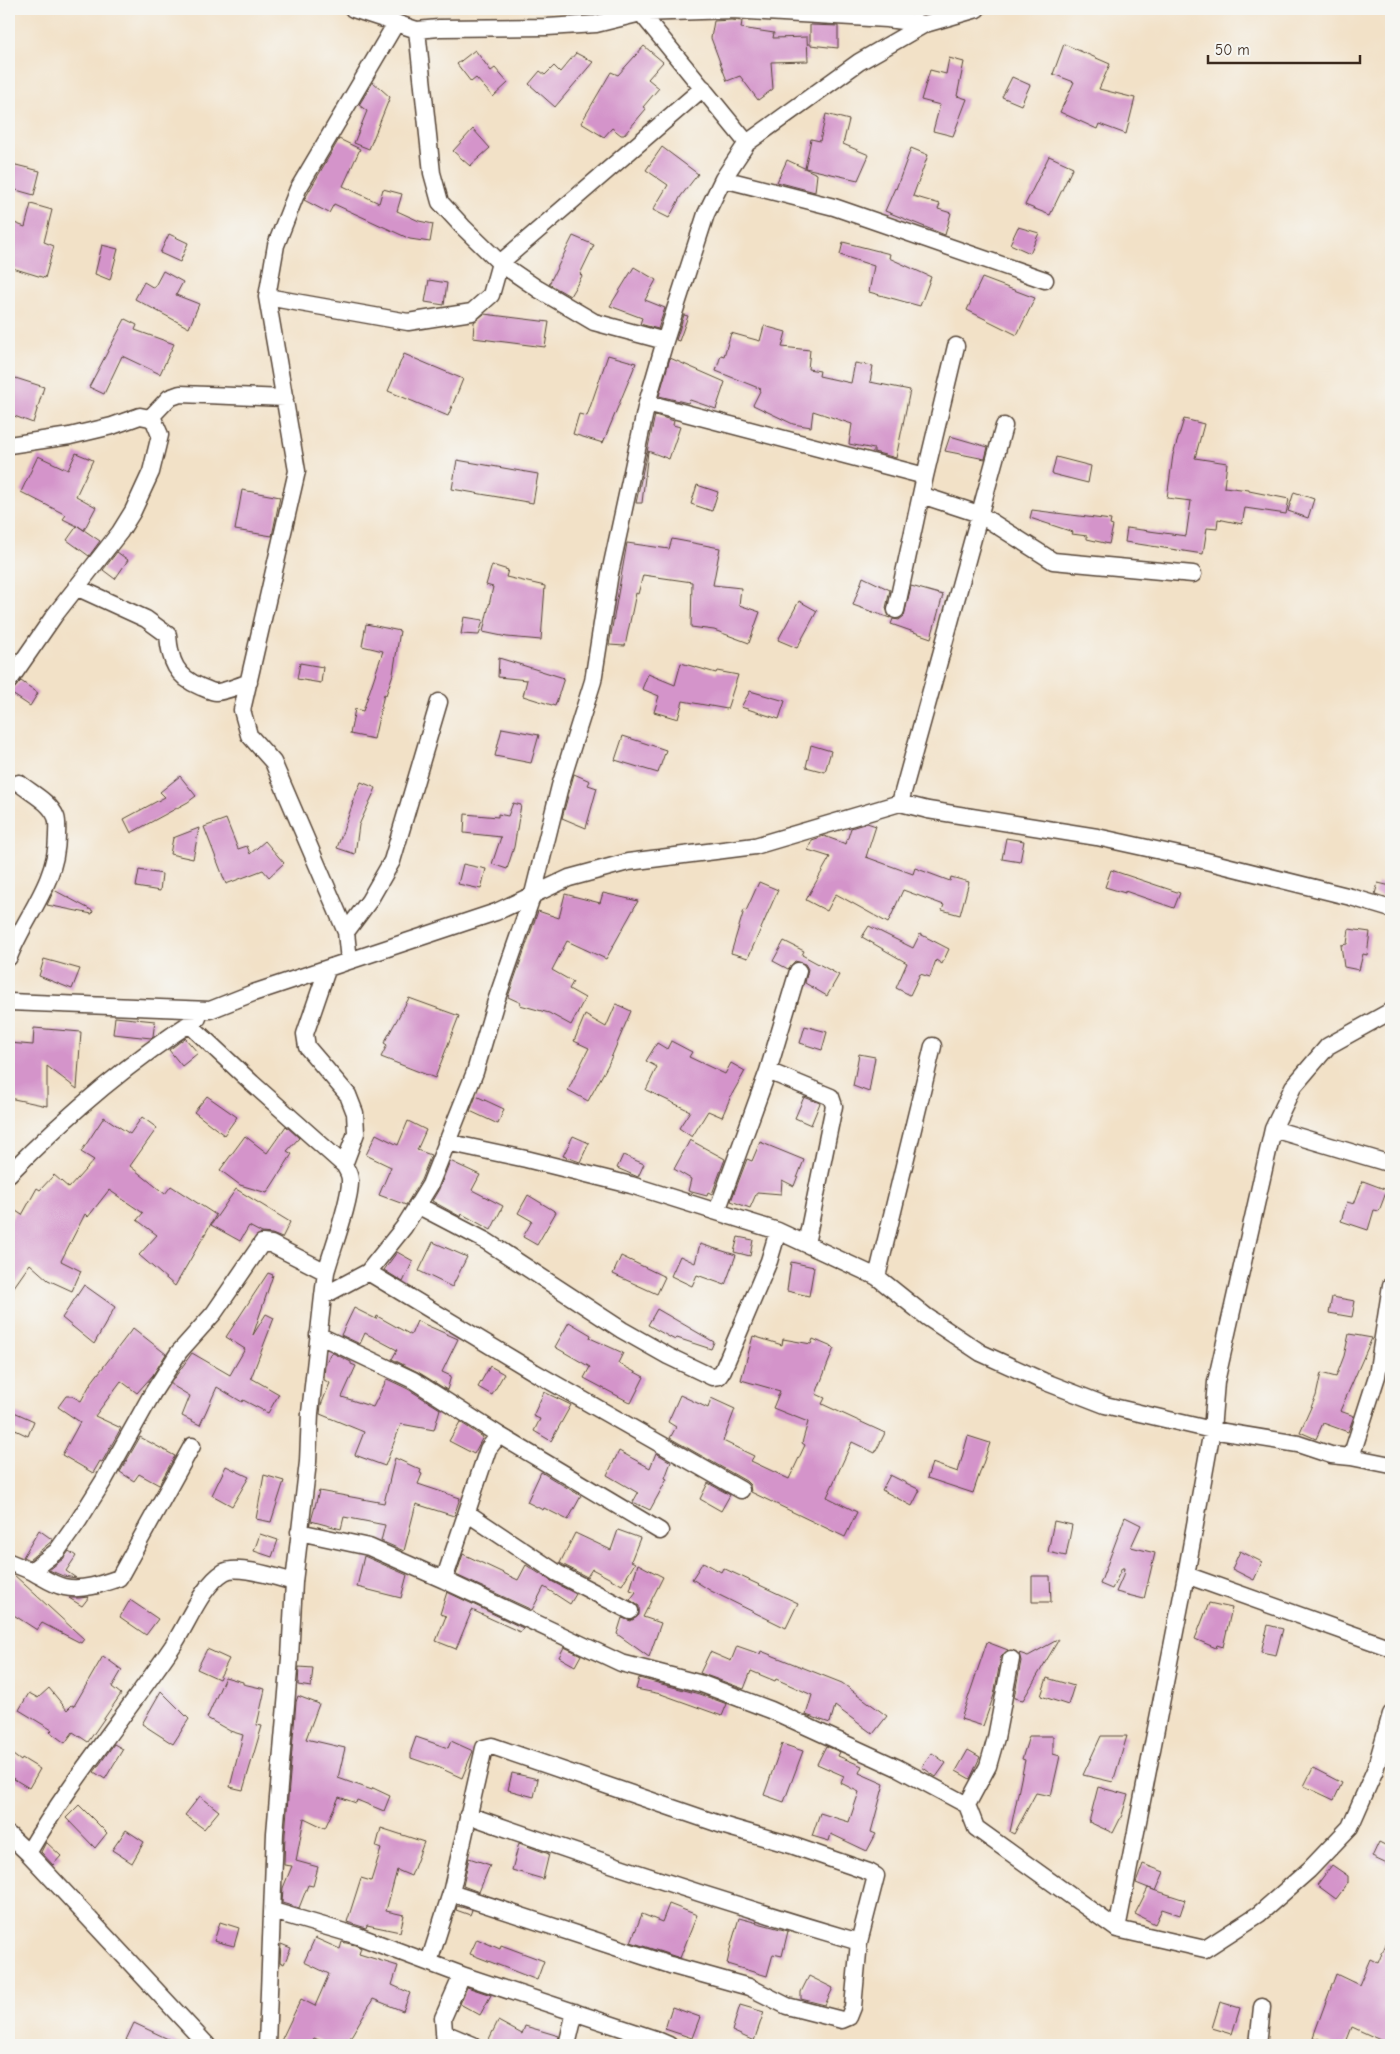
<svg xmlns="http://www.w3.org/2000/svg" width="1400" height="2054" viewBox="0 0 1400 2054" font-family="'Comic Neue',sans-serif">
<rect width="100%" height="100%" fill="#f6f6f2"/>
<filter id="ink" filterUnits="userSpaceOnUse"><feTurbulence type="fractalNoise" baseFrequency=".02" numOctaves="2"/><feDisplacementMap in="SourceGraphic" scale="10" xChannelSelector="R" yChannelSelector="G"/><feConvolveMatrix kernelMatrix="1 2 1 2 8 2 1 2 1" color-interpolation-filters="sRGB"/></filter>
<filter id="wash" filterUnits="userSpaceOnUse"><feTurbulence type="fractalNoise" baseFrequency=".0096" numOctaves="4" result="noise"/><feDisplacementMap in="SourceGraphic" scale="20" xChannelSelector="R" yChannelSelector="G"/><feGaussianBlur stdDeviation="1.12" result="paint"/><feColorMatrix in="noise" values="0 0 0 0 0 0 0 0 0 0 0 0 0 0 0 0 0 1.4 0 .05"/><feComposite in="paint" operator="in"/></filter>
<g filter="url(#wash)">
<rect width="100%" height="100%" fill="#f2e1c7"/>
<g id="blocks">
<path fill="#d494ca" d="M731 20 742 21 741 28 774 33 773 38 807 37 808 61 771 62 773 89 758 100 740 76 727 81 711 38 714 21Z
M810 25 838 26V48L810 45Z
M1064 44 1110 64 1099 89 1135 98 1126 134 1099 124 1097 129 1060 112 1074 82 1053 74Z
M644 46 663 62 648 79 659 88 643 107 646 109 624 135H621L612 128 604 137 581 123 611 72 618 75Z
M475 50 491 71 495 68 508 83 493 97 476 78 471 82 457 64Z
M576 53 593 62 555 107 529 84 540 71 545 75 554 66 560 72Z
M949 58 964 62 957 96 967 99 953 136 933 131 940 105 921 100 930 70 946 74Z
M1012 77 1030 85 1021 105 1002 97Z
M373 82 390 97 369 149 354 143 367 111 359 105Z
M826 114 849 120 843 144 869 155 858 180 805 168 811 139 820 141Z
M473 129 490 148 470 166 453 151Z
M339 139 360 149 343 186 379 203 383 189 402 194 397 211 419 221 433 224 430 242 410 239 334 204 329 213 304 200Z
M662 147 698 174 681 196 669 218 653 210 668 185 646 170Z
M911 148 928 155 913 196 940 204 938 209 951 213 945 235 885 211 895 188 896 189Z
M1049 156 1073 167 1050 215 1025 205Z
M787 160 817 174 815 192 777 182Z
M12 164 40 171 34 195 9 188V177Z
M31 204 52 210 44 242 54 246 45 278 9 267V221L25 227Z
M1018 227 1039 233 1030 253 1010 244Z
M169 234 188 243 180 262 160 253Z
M573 236 594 245 580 274 582 276 570 296 549 284Z
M843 242 890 254 889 258 931 277 920 306 869 292 874 266 840 255Z
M102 245 118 249 110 280 95 274Z
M634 267 656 280 645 300 665 308 658 329 640 324 642 318 610 306Z
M163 271 183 282 176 295 199 304 189 328 135 299 144 282 154 288Z
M982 278 1035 298 1017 335 967 310Z
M429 280 447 283 444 305 425 302Z
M484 314 549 322 545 347 473 338 474 322Z
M684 315 688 316 679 341 676 340Z
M125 319 137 325 135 330 174 344 160 374 122 356 104 394 89 387Z
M764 326 786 332 782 347 810 350 808 369 820 371 819 376 851 383 855 363 873 366 870 382 910 390 896 458 874 452V449L849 444 852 424 813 411 811 427 793 424 753 405 761 389 716 371 721 355 724 356 731 333 760 341Z
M404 354 463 379 448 416 388 391Z
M608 355 636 363 603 443 573 434 579 414 587 416Z
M670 358 725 382 716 409 690 400 688 403 659 396Z
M9 376 44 387 33 423 9 414Z
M655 415 674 421 673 425 680 427 669 459 648 451 642 503H636Z
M1184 419 1204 424 1195 458 1227 463 1224 487 1249 490V491L1289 499 1286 514 1245 508 1242 524 1218 519 1217 529 1207 528 1203 554 1125 542 1127 528 1186 536 1191 501 1167 498 1173 455Z
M950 436 988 447 985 459 945 451Z
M76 453 93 460 76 496 96 507 84 530 78 526 100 541 89 556 67 540 77 526 63 519 66 515 21 492 38 456 68 470Z
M1056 457 1091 466 1088 483 1052 474Z
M457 460 538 474 533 503 452 489Z
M697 485 718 492 712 511 691 504Z
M242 490 280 497 272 536 235 530Z
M1294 492 1314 499 1308 518 1288 511Z
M1032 510 1111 520 1110 525 1113 526 1109 544 1087 539V536L1072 534 1073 532 1030 518Z
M672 539 720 548 713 585 741 588 739 605 760 612 749 643 714 630 691 627 692 582 643 575 638 594 636 593 625 646 609 645 627 543 669 549Z
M117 552 128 560 115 579 103 570Z
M492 565 508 570 506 577 545 586 541 640 507 637 483 632 493 587 486 585Z
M863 577 890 590 886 608 890 618 853 605Z
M911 586 943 595 931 638 891 624 893 619 899 620 904 616Z
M799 601 817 611 797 648 778 640Z
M464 617 483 620 479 635 461 634Z
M366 624 400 631 393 674 386 695 384 694 374 739 350 734 355 709 363 711 383 651 362 646Z
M499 658 564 678 555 706 523 696 527 680 498 677Z
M300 663 323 667 321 683 297 679Z
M681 663 716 673 717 671 738 675 727 709 683 701 678 719 654 712 659 696 642 689 648 674 675 685Z
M21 681 38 693 30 706 9 692Z
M750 691 785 701 779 719 741 707Z
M502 728 539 735 531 763 495 756Z
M623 736 666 750 658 773 615 760Z
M811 745 831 751 825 772 806 767Z
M574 774 590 781 588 785 597 788 586 828 562 818Z
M180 776 196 796 188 802 131 833 124 819 165 797 160 792Z
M361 782 376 788 359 825 355 854 337 848 353 803H352Z
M513 803 521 805 514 847 507 869 492 864 501 837 464 833 465 814 498 817V814L508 816Z
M226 819 238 849 247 846 250 854 265 841 284 863 269 877 263 870 226 884 204 827Z
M867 823 876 826 866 857 913 874 915 868 950 881 951 877 969 882 960 915 942 910 944 905 903 890 888 923 836 894 827 911 806 900 830 857 808 850 812 840 824 836 846 844 851 828Z
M199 828 193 859 170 854 173 838Z
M1006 838 1024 841 1020 862 1002 859Z
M463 864 486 869 481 889 458 884Z
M139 870 162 874 160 891 136 887Z
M1111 870 1180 893 1174 908 1125 891V893L1105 887Z
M759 882 778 890 748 958 731 953 744 910 746 911Z
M1378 883 1391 886V899L1375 894Z
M54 890 93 911 92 914 47 905Z
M603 893 638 901 606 959 567 941 552 970 573 982 569 989 585 998 571 1025 549 1013 520 1005 521 1003 508 997 538 911 559 918 565 894 600 903Z
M869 926 913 948 920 934 949 949 942 964 936 960 930 977 920 974 910 995 896 988 907 963 862 937Z
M1349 929 1370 932 1367 955 1363 954 1359 970 1344 967 1341 945 1347 944Z
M784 941 804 951 802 955 839 975 827 996 805 983 808 969 805 964 795 961 788 969 773 961Z
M44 959 80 969 72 989 39 976Z
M409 998 459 1016 435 1078 381 1057 387 1045 384 1043Z
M616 1004 631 1011 608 1065 588 1101 568 1090 589 1048 574 1041 585 1015 606 1027Z
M115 1017 155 1021 153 1036 151 1038 113 1034Z
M805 1026 827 1032 822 1050 800 1043Z
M34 1028 81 1032 77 1089 47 1066V1106L9 1098V1043L33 1045Z
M185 1038 198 1053 182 1066 169 1050Z
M671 1041 692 1052 689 1057 725 1074 731 1063 745 1071 731 1096 722 1117 708 1111 692 1137 679 1128 690 1111 646 1090 657 1067 646 1061 657 1043 667 1049Z
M859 1054 875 1057 869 1092 853 1086Z
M207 1096 237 1117 224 1135 194 1112Z
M476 1096 504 1109 498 1124 470 1111Z
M804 1097 820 1103 811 1125 795 1118Z
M104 1117 130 1134 142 1117 157 1128 130 1166 165 1194 171 1186 216 1215 175 1286 139 1255 157 1235 137 1220 143 1213 109 1190 88 1217 85 1214 61 1261 81 1271 72 1291 48 1280 30 1264 9 1294V1222L16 1211 22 1215 37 1188 40 1190 54 1175 69 1188 94 1160 81 1152Z
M408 1121 426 1130 417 1150 431 1155 421 1180 406 1205 379 1195 391 1167 366 1155 376 1134 398 1145Z
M286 1126 299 1138 287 1151 292 1154 267 1193 240 1185 220 1170 245 1136 267 1153Z
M573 1136 589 1143 580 1162 563 1156Z
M690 1140 725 1159 712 1194 708 1192 707 1196 688 1191 691 1179 674 1169Z
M760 1142 804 1160 794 1186 782 1180 781 1194 757 1192 750 1208 731 1201 747 1159 752 1161Z
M623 1155 644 1164 638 1177 617 1168Z
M450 1161 480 1175 472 1190 503 1206 491 1230 462 1214 461 1217 432 1201 439 1189Z
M1363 1181 1387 1190 1379 1211 1374 1210 1368 1230 1341 1221 1347 1202 1354 1204Z
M236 1189 290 1222 282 1238 272 1234 262 1233 249 1226 240 1241 211 1225Z
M528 1195 556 1212 537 1245 523 1237 532 1221 518 1213Z
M738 1237 753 1240 750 1256 734 1252Z
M433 1242 467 1257 452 1287 419 1271Z
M700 1244 736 1255 725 1285 697 1275 692 1286 671 1276 680 1256 695 1263Z
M397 1252 413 1261 403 1282 384 1270Z
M621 1256 665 1277 657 1294 613 1274Z
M791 1262 814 1267 809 1296 787 1291Z
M268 1273 273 1275 253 1335 266 1314 274 1318 251 1378 279 1394 268 1413 243 1400 242 1402 217 1387 200 1425 182 1416 190 1396 170 1384 192 1353 230 1375 245 1349 226 1337Z
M84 1285 115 1307 94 1344 62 1318Z
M1332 1297 1355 1301 1352 1317 1329 1313Z
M354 1308 376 1319 377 1316 411 1335 417 1321 458 1339 442 1372 451 1376 447 1390 418 1372 392 1359 397 1350 365 1333 360 1344 341 1335Z
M657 1309 714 1342 711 1349 677 1338 675 1340 648 1325Z
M569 1322 591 1335 590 1338 623 1353 618 1363 644 1377 631 1403 584 1378 590 1367 555 1347Z
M133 1328 166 1354 153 1375 137 1393 121 1381 95 1416 121 1428 102 1462 100 1461 93 1473 62 1455 80 1422 58 1407 66 1396H72L81 1401 91 1383Z
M1349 1334 1372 1338 1340 1411 1354 1416 1348 1432 1323 1423 1316 1439 1300 1432 1316 1396 1321 1373 1336 1377 1344 1356Z
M753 1336 782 1345 783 1339 811 1344 813 1339 834 1348 816 1394 825 1398 822 1404 885 1433 875 1453 852 1442 827 1497 857 1512 845 1537 751 1492 750 1485 746 1481 670 1438 676 1427 668 1422 680 1395 708 1408 711 1398 735 1409 723 1441 754 1456 751 1461 789 1479 805 1445 802 1443 808 1422 773 1408 780 1391 741 1380Z
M333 1353 351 1362V1364L356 1366 342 1397 373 1407 387 1379 408 1389 440 1409 434 1430 401 1424 385 1466 355 1455 364 1432 320 1414 321 1405 330 1383 324 1380 325 1365 330 1354Z
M490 1366 504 1374 492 1395 478 1387Z
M544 1392 571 1405 551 1441 534 1431 540 1419 533 1416Z
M14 1412 34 1421 28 1436 9 1427V1422Z
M460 1422 483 1437 474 1454 449 1441Z
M968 1436 990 1443 973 1493 927 1478 932 1463 958 1472Z
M140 1437 175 1456 159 1485 139 1474 134 1481 120 1472Z
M619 1451 650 1468 656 1453 671 1462 665 1478 667 1479 650 1510 633 1502 638 1493 607 1475Z
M395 1458 421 1470 420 1473 422 1474 418 1484 460 1498 454 1516 416 1504 404 1551 381 1541 385 1525 344 1517 341 1529 311 1521 319 1491 384 1503Z
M226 1466 249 1477 232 1506 212 1495Z
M541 1472 581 1496 568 1520 544 1508 543 1510 527 1502Z
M264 1475 284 1481 271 1522 256 1519Z
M890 1475 920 1490 912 1506 882 1490Z
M708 1483 730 1495 721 1511 700 1499Z
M1125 1517 1141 1525 1131 1547 1155 1553 1144 1599 1116 1592 1123 1576 1124 1568H1122L1112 1589 1100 1584Z
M1054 1521 1072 1525 1066 1556 1048 1552Z
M39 1530 53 1540 29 1560 23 1557Z
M618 1530 640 1538 631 1561 635 1563 622 1585 592 1569 587 1577 560 1563 575 1533 611 1550Z
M260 1534 278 1540 272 1557 254 1551Z
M69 1551 76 1556 66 1571 76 1578 63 1576 49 1570 63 1559Z
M1240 1551 1262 1562 1254 1580 1232 1569Z
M463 1554 518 1580 526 1565 551 1581 576 1594 570 1604 544 1587 532 1610 456 1575Z
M364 1556 407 1575 401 1598 357 1587Z
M703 1562 721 1572 723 1568 798 1603 786 1628 711 1591 692 1579Z
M638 1564 663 1577 643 1617 661 1623 649 1657 617 1634 622 1618 631 1621 639 1615V1606L630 1600 636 1592 630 1590Z
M9 1573 13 1574 84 1639 81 1643 42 1623 37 1630 9 1612Z
M1032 1576H1050L1051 1602H1032Z
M447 1592 523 1628 520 1632 472 1610 456 1649 436 1641 446 1616 440 1614Z
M89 1597 82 1606 69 1598H79Z
M130 1600 158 1619 146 1635 120 1617Z
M1209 1603 1232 1608 1223 1647 1217 1645 1216 1648 1195 1639Z
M1268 1625 1283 1629 1276 1655 1261 1652Z
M1059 1639 1023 1700 1014 1698 1021 1661 1019 1653 1028 1656Z
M987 1642 1008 1650 1001 1657 994 1695 983 1726 961 1719Z
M737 1646 760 1654 761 1651 842 1683 887 1716 873 1734 835 1706 830 1723 806 1715 812 1695 776 1679 775 1681 751 1671 744 1689 700 1673 710 1652 731 1661Z
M564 1647 581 1655 575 1666 559 1657Z
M207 1649 229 1659 219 1679 197 1669Z
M103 1656 122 1670 112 1687 121 1694 88 1742 73 1732 65 1743 50 1732 52 1730 19 1710 29 1693 38 1698 49 1688 67 1710 72 1705 74 1706Z
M299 1667 313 1668 311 1687 298 1685Z
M225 1677 243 1682V1684L265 1689 257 1725 262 1726 243 1790 230 1787 243 1735 230 1731 207 1718Z
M639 1678 699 1694 727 1704 722 1716 661 1694 636 1689Z
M1047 1678 1074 1686 1068 1705 1041 1696Z
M161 1691 189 1719 173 1744 142 1724Z
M298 1696 319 1704 306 1739 345 1748 338 1778 372 1790 373 1788 390 1796 384 1811 357 1800 356 1803 339 1797 325 1828 304 1818 296 1861 318 1867 313 1886 308 1885 299 1908 282 1903 283 1888 292 1866 284 1865 285 1834 296 1702Z
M1029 1736H1053V1754L1060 1756 1051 1796 1036 1793 1014 1834 1010 1832 1025 1760 1022 1759Z
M1101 1736H1127L1113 1782 1083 1775Z
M416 1737 448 1748 451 1741 473 1751 462 1778 440 1768 411 1758V1751Z
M114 1744 123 1749 105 1779 94 1772Z
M782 1744 803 1751 784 1802 764 1795Z
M826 1746 840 1752 838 1756 862 1766 859 1773 884 1784 871 1832 876 1834 867 1851 831 1834 829 1841 812 1836 820 1813 849 1822 859 1792 841 1783 844 1776 817 1764Z
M968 1750 980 1757 970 1779 956 1771Z
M9 1752 21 1761 22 1758 40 1769 29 1788 9 1776Z
M932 1753 946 1763 936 1777 922 1767Z
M1313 1768 1342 1783 1334 1800 1304 1786Z
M512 1773 538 1779 534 1797 508 1790Z
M1098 1787 1128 1795 1122 1815 1113 1833 1089 1822Z
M200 1796 219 1811 204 1829 185 1815Z
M79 1805 107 1833 95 1848 66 1818Z
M381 1828 424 1842 411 1876 397 1870 386 1911 404 1915 400 1932 367 1925 366 1928 347 1922 361 1878 371 1881 381 1849 376 1847Z
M126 1830 144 1842 132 1863 112 1850Z
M46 1842 61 1856 53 1865 41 1852Z
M1379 1842 1391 1848V1853L1387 1864 1372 1857Z
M519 1843 549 1854 543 1879 512 1870Z
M469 1858 490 1865 479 1892 463 1886Z
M1143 1864 1164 1872 1156 1891 1136 1883Z
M1332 1865 1348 1876V1883L1336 1899 1317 1885Z
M1148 1888 1185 1900 1180 1915 1162 1909 1155 1924 1135 1914Z
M669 1904 697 1915 680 1958 631 1942 642 1914 662 1922Z
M457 1906 472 1910 470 1915 456 1910Z
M739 1918 788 1931 782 1956 773 1954 767 1976 727 1964 731 1945Z
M220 1922 239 1928 234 1946 214 1941Z
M1391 1932V2045L1352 2027 1345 2045H1336L1313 2037 1336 1974 1359 1985 1370 1959 1378 1963Z
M315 1938 340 1949 342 1942 355 1945 361 1948 359 1954 398 1966 392 1985 410 1993 403 2011 373 1999 346 2045H331L314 2038 310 2045H279L301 1999 315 2006 329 1974 304 1962Z
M477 1939 500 1949 501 1945 544 1961 537 1980 470 1954Z
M281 1944 291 1948 284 1964 280 1962Z
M809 1976 833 1988 825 2005 801 1999V1992Z
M467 1987 491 1995 480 2015 460 2004Z
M1220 2002 1240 2008 1232 2034 1212 2028Z
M740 2005 764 2012 754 2041 732 2031Z
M672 2007 700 2017 692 2038 665 2029Z
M498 2021 522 2034 525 2026 559 2036 557 2045H486Z
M134 2023 181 2045H138L126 2040Z"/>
</g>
</g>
<g filter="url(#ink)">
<use href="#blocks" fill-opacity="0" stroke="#564537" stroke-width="1"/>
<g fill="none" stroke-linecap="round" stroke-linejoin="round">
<g stroke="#564537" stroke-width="19">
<path id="minor" d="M353 9 417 30 439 28 547 27 596 24 641 13 731 10 887 19 925 24
M641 13 747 143
M417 30 432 173 440 202 463 227 500 263 538 289 594 322 665 341
M723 179 834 207 1045 280
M267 297 408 322 472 312 491 295 500 263 703 88
M647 403 925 476
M150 418 169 398 180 394 285 398
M9 445 70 436 112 426 140 416 150 418 154 421 160 435 151 472 133 511 120 532 54 616 9 681
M921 495 979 514 1053 561 1193 574
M76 587 146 619 168 635C170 661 176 677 201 687 205 688 211 692 216 692 224 692 241 685 249 682
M896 610 925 476 956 346
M900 803 1004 426
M346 932 369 901 392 861 439 702
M9 957C25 916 57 883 57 836 57 831 58 822 56 817 50 802 31 793 19 783
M349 961 346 932 273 762 249 735 242 710 297 471 267 297 276 245 298 189 396 23
M327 970 305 1034 307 1047 348 1095 355 1113 356 1133 344 1165
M9 1002 210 1010 253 993 496 912 569 878 628 862 755 846 900 803 928 810 1097 837 1202 860 1351 897 1391 909
M189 1024 252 1083 344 1165C347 1170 350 1174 350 1180 351 1200 332 1250 326 1272
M768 1071 831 1097 834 1106 806 1244
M1273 1129 1391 1164
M446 1142 526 1159 631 1185 778 1231 877 1277 927 1317 981 1353 1043 1381 1105 1405 1212 1430 1298 1444 1331 1455 1351 1457 1391 1465
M9 1174C66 1116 129 1062 198 1018
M417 1205 486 1241 622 1330 668 1356 712 1377 719 1376 723 1370 769 1261 778 1231
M717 1211 768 1071 798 971
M368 1272 534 1372 741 1490
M877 1277 933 1046
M318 1335 413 1380 499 1435
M1351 1457 1377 1376 1391 1285
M467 1513 557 1573 630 1611
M299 1532 369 1547 444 1580 621 1663 702 1684 771 1710 898 1768 967 1805
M9 1562 31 1571 57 1551 79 1520 104 1480 152 1394 179 1352 214 1313 262 1243 271 1244 326 1272 323 1296
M31 1571C41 1576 53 1585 64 1587 82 1591 102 1584 119 1578L192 1446
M1186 1575 1391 1648
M444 1580 488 1449 499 1435 660 1531
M1011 1659 996 1738 988 1766 967 1805 976 1828 1117 1929 1205 1949 1259 1914 1309 1870 1350 1827 1375 1770 1391 1714
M468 1815C598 1861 727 1903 859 1942
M9 1835 28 1853 207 2045
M28 1853C71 1780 125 1716 172 1647 187 1625 202 1585 224 1572 237 1564 279 1578 294 1582
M273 1911 358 1936 462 1975 655 2039 669 2045
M1117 1929 1186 1575 1212 1430 1216 1382 1273 1129 1293 1087 1328 1046 1391 1011
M429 1962 451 1893 484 1748 492 1746 725 1826 791 1845 869 1872 876 1876 859 1942 853 2007 849 2017 842 2020 787 2006 749 1987 670 1965 451 1893
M444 2033 473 2045
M267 2045 275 1833 290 1658 294 1582 308 1462 310 1413 323 1296 368 1272 404 1227 430 1185 475 1072 496 1001 533 894 560 786 593 681 610 573 647 403 665 341 706 214 723 179 747 143 859 62 925 24 977 9
M445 2045 443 2018 462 1975
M567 2045 575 2012
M1258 2045 1262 2007"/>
</g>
<use href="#minor" stroke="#fff" stroke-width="16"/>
</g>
</g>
<rect width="1400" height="2054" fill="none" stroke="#f6f6f2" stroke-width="30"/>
<path d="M1208 55v8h152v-8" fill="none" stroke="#3b2a1e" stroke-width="2.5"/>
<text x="1215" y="55" font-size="15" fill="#3b2a1e" stroke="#f6f6f2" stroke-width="4" paint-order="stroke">50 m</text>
</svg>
